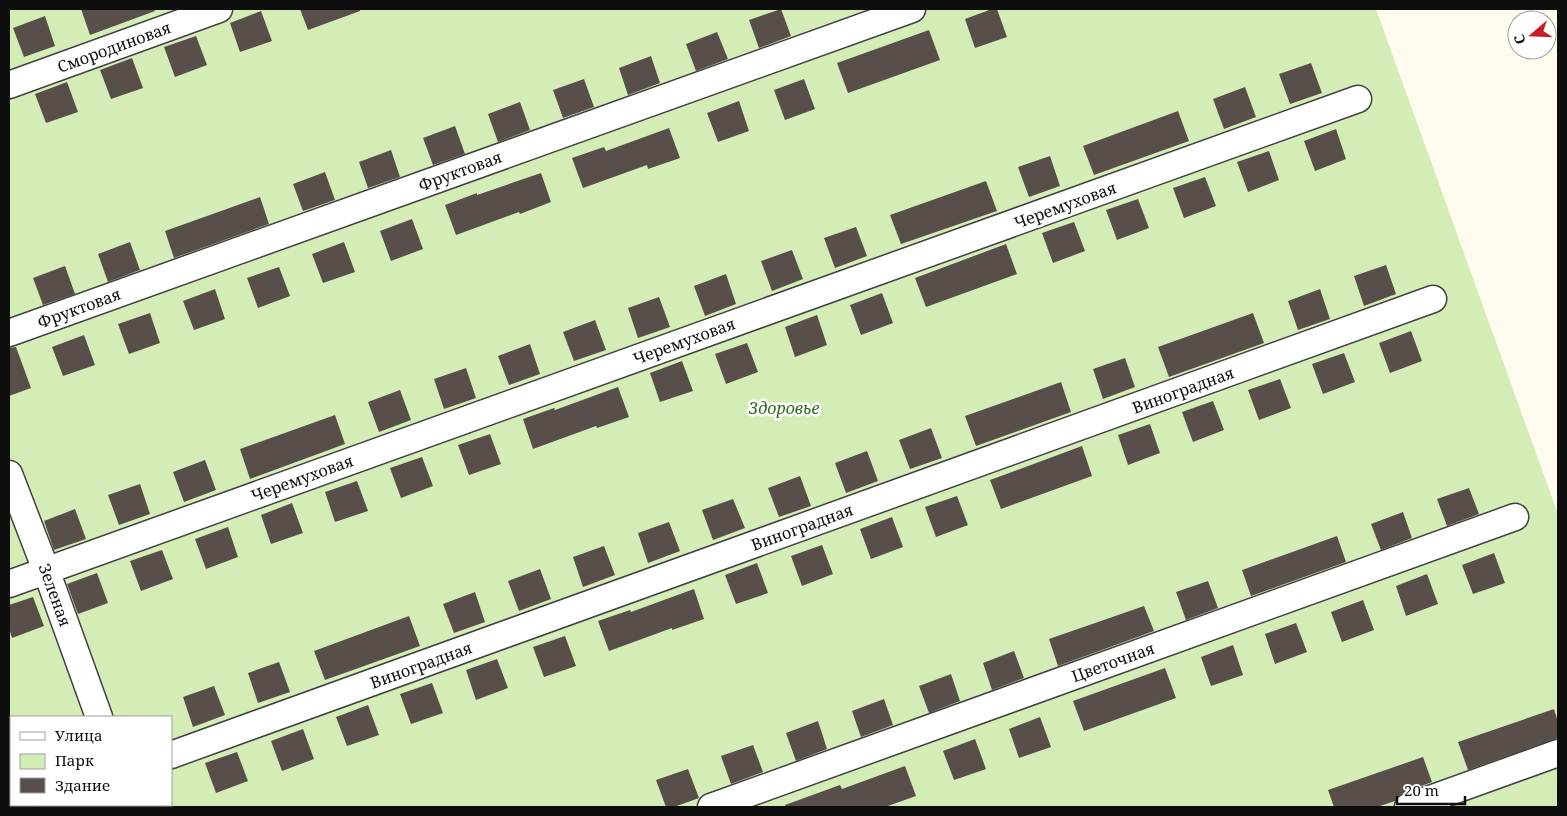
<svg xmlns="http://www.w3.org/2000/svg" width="1567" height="816" viewBox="0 0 1567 816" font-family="'Noto Serif',serif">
<rect width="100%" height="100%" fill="#fffcef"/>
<path fill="#d4edb6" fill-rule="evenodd" d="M9 9H1376L1558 514V807H9ZM11 717H171V805H11Z"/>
<path fill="#584f4a" d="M81 9H154L155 11 90 35Z
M300 9H360V11L308 30Z
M781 9 791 36 759 48 749 20Z
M992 9H997L1007 37 975 48 965 19Z
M261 11 272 41 240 52 230 23Z
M45 16 55 46 24 57 13 28Z
M929 30 940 60 848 93 837 63Z
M717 32 728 59 696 71 686 44Z
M196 36 207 65 175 77 164 47Z
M651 56 660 83 628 95 619 68Z
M132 58 143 88 111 99 100 70Z
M1311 63 1322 93 1290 104 1279 74Z
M584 79 594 107 563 118 553 90Z
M804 79 815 109 785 120 774 90Z
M67 82 78 112 46 123 35 94Z
M1245 87 1256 117 1224 129 1213 99Z
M739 101 749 131 718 142 707 113Z
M520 102 530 130 498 142 488 114Z
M1178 111 1189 141 1094 175 1083 146Z
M455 126 465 154 433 165 423 138Z
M669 128 680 158 648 169 647 165 583 188 572 158 604 147 606 151Z
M1336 129 1346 159 1315 171 1304 141Z
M391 150 400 177 368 188 359 162Z
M1269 151 1279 180 1248 192 1237 162Z
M1050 156 1060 186 1029 197 1018 167Z
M325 172 335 200 303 211 293 184Z
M541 173 551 202 520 214 519 212 456 235 445 205 477 193V195Z
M1205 177 1216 206 1184 218 1173 188Z
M986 181 997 211 901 244 890 215Z
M260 197 269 224 174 258 165 231Z
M1138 199 1149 228 1117 240 1106 210Z
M412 219 423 249 391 261 380 231Z
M1074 222 1085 251 1053 263 1042 233Z
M856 227 867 256 835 268 824 238Z
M130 242 140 270 108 282 98 254Z
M344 242 355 272 323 283 312 254Z
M1006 244 1017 274 926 307 915 278Z
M792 250 803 279 772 291 761 261Z
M1386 265 1396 294 1364 306 1354 276Z
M65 266 75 294 43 305 33 278Z
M279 267 290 296 258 308 247 278Z
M726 274 736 304 705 316 694 286Z
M215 289 225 319 194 330 183 301Z
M1320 289 1330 319 1298 330 1288 301Z
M882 293 893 323 861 335 850 305Z
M659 297 670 327 638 338 628 308Z
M150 313 160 343 129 354 118 324Z
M1253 313 1264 343 1169 377 1158 347Z
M817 315 827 345 795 357 785 327Z
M595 320 606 350 574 361 563 332Z
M1411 331 1422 361 1390 373 1379 343Z
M84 335 95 365 63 376 52 347Z
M747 343 758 372 726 384 715 354Z
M530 344 540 374 509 385 498 356Z
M16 347 31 388 9 396V348Z
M1344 353 1355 382 1323 394 1312 364Z
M1125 358 1135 387 1103 399 1093 369Z
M682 361 693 391 660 402 650 373Z
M466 368 476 398 444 409 434 379Z
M1280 379 1291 408 1259 420 1248 390Z
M1061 382 1071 412 976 446 965 416Z
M618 387 629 417 597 428 596 426 533 449 523 419 554 408 555 410Z
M400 390 411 420 379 432 368 402Z
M1213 401 1224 430 1193 442 1182 412Z
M335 415 345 444 250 479 240 449Z
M1150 424 1160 453 1128 465 1118 435Z
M931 428 942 458 910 469 899 440Z
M490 434 501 464 469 475 458 445Z
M1082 446 1092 476 1001 509 990 480Z
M867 451 878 481 846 493 835 463Z
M422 457 433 486 401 498 390 468Z
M205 460 216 490 184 502 173 472Z
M800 476 811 506 779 517 768 488Z
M357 481 368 511 335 522 325 492Z
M140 484 150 514 119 525 108 495Z
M1469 488 1479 514 1447 526 1437 499Z
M957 496 968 525 936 537 925 507Z
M733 499 745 528 713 540 702 510Z
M292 503 303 533 271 544 261 515Z
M75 509 86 539 54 550 44 521Z
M1403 512 1412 538 1381 550 1371 524Z
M892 517 903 547 871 559 860 529Z
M669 522 680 551 648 563 638 533Z
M228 527 238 557 206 569 195 539Z
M1337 536 1346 562 1251 596 1242 570Z
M822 545 833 574 802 586 791 556Z
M604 546 615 575 583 587 573 557Z
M162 550 173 579 141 591 130 561Z
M1494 553 1505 583 1473 594 1462 565Z
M757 563 768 593 736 604 725 575Z
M540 569 551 599 519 611 508 581Z
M97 573 108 603 78 614 67 584Z
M1427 574 1438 604 1406 616 1396 586Z
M1208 581 1218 608 1186 620 1176 592Z
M694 589 704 619 672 630V628L609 651 598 621 630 610 631 612Z
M475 592 485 622 454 633 443 604Z
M33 597 44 626 12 638 9 628V605Z
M1363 600 1374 630 1342 642 1331 612Z
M1144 606 1154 631 1058 666 1049 639Z
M409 616 420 646 325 680 314 651Z
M1296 623 1307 652 1275 664 1265 634Z
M565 636 576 666 544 677 533 647Z
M1233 645 1243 675 1211 686 1201 657Z
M1014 651 1024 678 992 690 983 663Z
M497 659 508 688 476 700 466 670Z
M279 662 290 692 258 703 248 673Z
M1165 668 1176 698 1084 731 1073 701Z
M951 674 960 701 929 713 919 686Z
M432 683 443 713 411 724 400 694Z
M214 686 225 715 193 727 183 697Z
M884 699 893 725 861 737 852 711Z
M368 705 379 735 347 746 336 717Z
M1554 709 1558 722V738L1468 770 1458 742Z
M1040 717 1051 747 1019 758 1009 729Z
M818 721 827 749 796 761 786 733Z
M303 729 314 759 282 771 271 741Z
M975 739 986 769 954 780 943 751Z
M753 745 763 772 731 784 721 756Z
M237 752 248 781 216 793 205 763Z
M1423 757 1432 782 1403 793 1397 797 1395 801 1377 807H1334L1328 790Z
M905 766 916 796 885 807H786L785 805 840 785 842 789Z
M688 769 699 798 674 807H666L656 780Z"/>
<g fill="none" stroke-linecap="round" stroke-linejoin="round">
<g stroke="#414141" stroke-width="29">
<path id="minor" d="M9 85 219 9
M9 333 912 9
M9 474 46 570 99 717
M9 584 1358 99
M171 755 1433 299
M130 805 131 807
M26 807 33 805
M711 807 1515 517
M1408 807 1558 753"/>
</g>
<use href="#minor" stroke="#fff" stroke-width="26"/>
</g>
<g text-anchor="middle" stroke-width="5" stroke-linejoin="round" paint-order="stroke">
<g font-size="16" fill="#0e0e0e" stroke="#fff">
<text transform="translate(114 47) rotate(-20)" y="6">Смородиновая</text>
<text transform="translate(460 171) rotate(-20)" y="6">Фруктовая</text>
<text transform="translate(1065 205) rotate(-20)" y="6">Черемуховая</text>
<text transform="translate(79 308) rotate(-20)" y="6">Фруктовая</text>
<text transform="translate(684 341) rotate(-20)" y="6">Черемуховая</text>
<text transform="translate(1183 390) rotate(-20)" y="6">Виноградная</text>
<text transform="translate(302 478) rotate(-20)" y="6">Черемуховая</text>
<text transform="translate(802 527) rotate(-20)" y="6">Виноградная</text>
<text transform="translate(55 595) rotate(70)" y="6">Зеленая</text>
<text transform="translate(1113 662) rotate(-20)" y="6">Цветочная</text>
<text transform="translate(421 665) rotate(-20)" y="6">Виноградная</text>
</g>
<g font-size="16" font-style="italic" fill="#2c6b19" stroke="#fff">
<text x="784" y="414">Здоровье</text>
</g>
</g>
<rect width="1567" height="816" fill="none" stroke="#0e0e0e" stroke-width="20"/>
<rect x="10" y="716" width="162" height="90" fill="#ffffff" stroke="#9f9f9f"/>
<rect x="20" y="732" width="25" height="8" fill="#ffffff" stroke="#9f9f9f"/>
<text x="55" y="741" font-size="15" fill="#0e0e0e">Улица</text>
<rect x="20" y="754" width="25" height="15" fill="#d4edb6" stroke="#9f9f9f"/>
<text x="55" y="766" font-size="15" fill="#0e0e0e">Парк</text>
<rect x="20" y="778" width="25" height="15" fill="#584f4a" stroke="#9f9f9f"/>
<text x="55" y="791" font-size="15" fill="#0e0e0e">Здание</text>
<g transform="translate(1532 35) rotate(251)"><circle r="24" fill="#ffffff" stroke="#9f9f9f"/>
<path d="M0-4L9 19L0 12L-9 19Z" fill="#c91b28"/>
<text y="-8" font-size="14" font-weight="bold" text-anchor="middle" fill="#0e0e0e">С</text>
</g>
<path d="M1397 796v8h68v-8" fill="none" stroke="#0e0e0e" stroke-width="2.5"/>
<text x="1404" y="796" font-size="15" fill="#0e0e0e" stroke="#ffffff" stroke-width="4" paint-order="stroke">20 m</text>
</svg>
